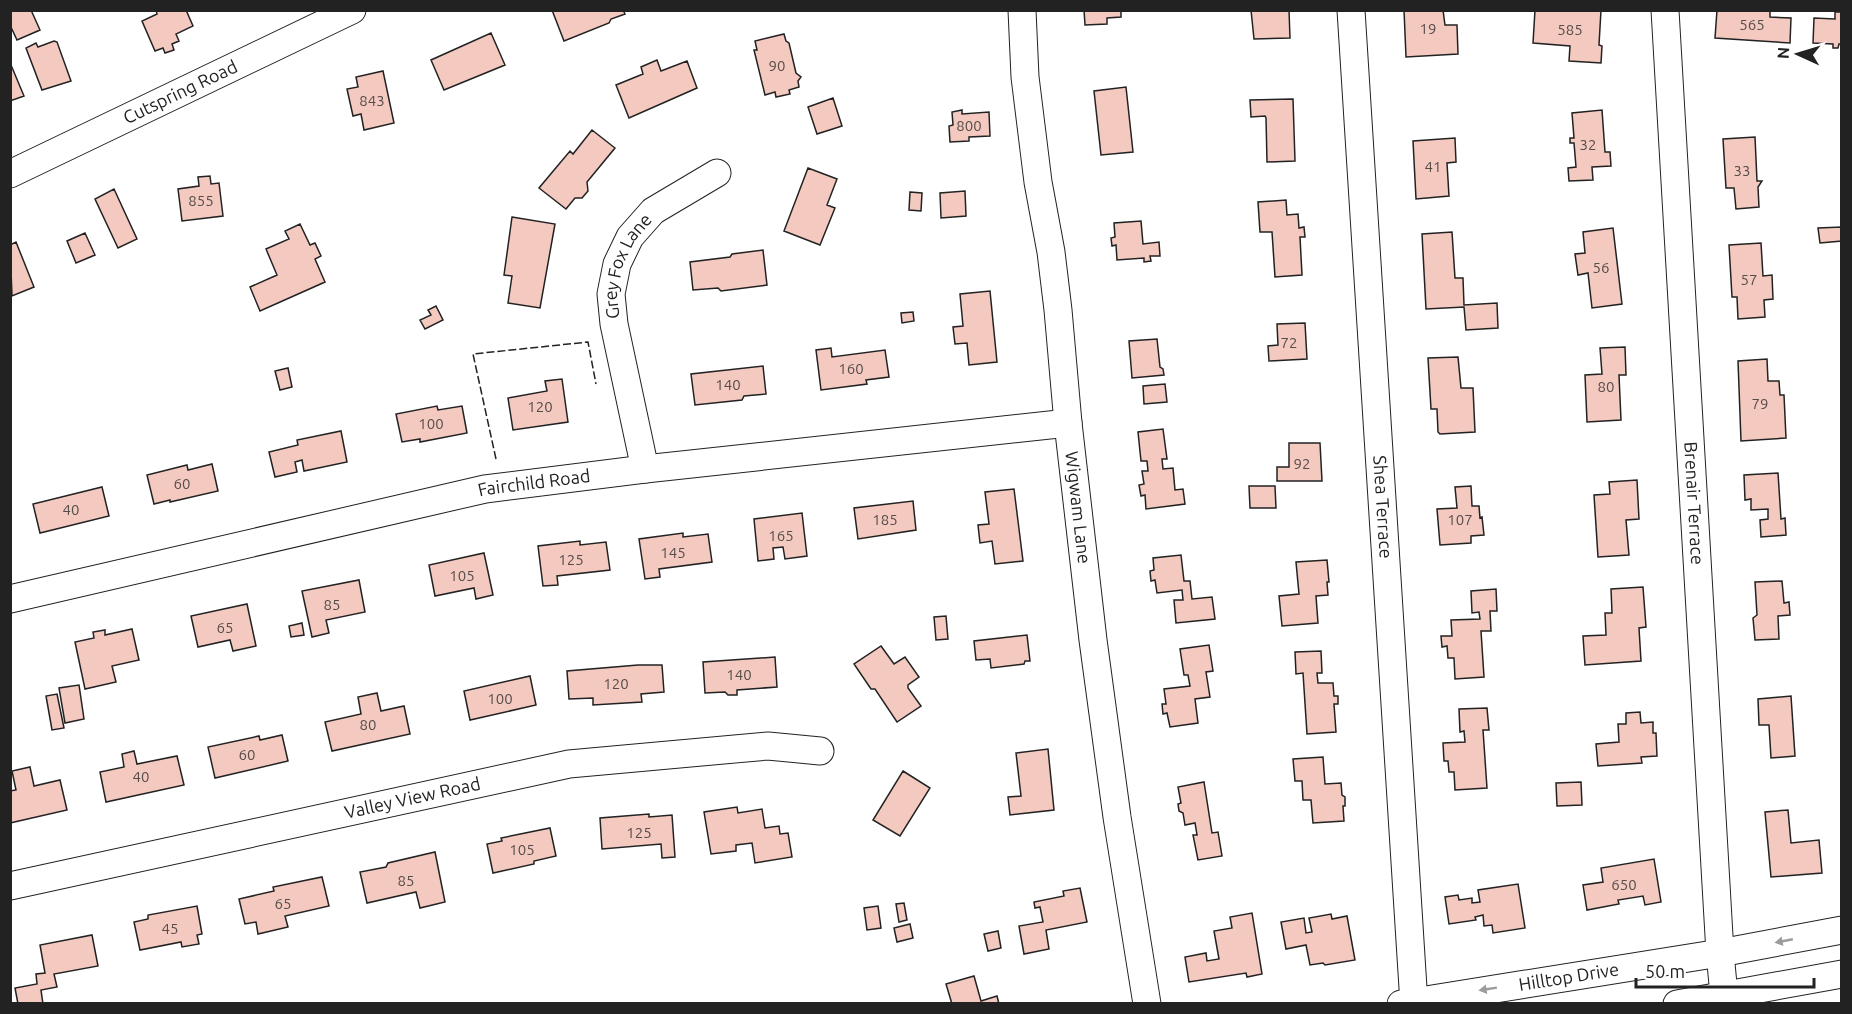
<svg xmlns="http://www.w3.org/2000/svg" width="1852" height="1014" viewBox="0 0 1852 1014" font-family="Ubuntu,sans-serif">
<rect width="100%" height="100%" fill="#fff"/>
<path fill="#f3c9c0" stroke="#222" stroke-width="1.5" d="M13 10H31L40 30 17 40 10 25V12Z
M156 10H186L193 26 176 34 179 41 172 44 174 50 165 53 163 48 155 51 142 21 157 14Z
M552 10H623L625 14 611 19 609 23 564 41Z
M1084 10H1121V17L1107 18V24L1085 25Z
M1251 10H1289L1290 38 1254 39Z
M1404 10H1443L1445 25H1457L1458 54 1406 57Z
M1535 10H1601L1599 45 1602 46 1601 63 1569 61 1570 46 1533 43Z
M1717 10H1770V17L1791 18 1790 43 1715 38Z
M1835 12H1842V44H1839L1838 48H1833V44L1813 43 1814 18 1835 19Z
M491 33 505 65 444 90 431 60Z
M784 34 786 41 789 43 796 73 801 77 798 81 799 87 789 90 790 94 776 97 775 92 765 95 754 50H757L755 41Z
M54 41 57 42 71 81 42 90 26 48 36 43 38 47Z
M657 60 661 71 687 61 697 88 629 118 616 85 643 74 641 67Z
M11 65 24 96 10 101V66Z
M383 71 394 123 364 130 361 114 353 116 347 89 358 87 356 77Z
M1126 87 1133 152 1101 155 1094 91Z
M833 98 842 126 817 134 808 107Z
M1293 99 1295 161 1267 162 1266 118 1265 116 1251 117 1250 100Z
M962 110V114L989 112 990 136 969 137V141L950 142 949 126 953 125 952 112Z
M1602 110 1605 152H1610L1611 166 1592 167 1593 180 1569 181 1568 168 1576 167 1574 143H1570V138H1574L1572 113Z
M592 130 615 148 587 182 588 191 582 198H575L566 209 539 188 570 151 573 154Z
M1755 137 1757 181H1762L1758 187 1759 207 1736 209 1734 188H1726L1723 139Z
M1455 138 1456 162 1447 163 1449 196 1416 199 1413 141Z
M808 168 837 179 827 205 835 208 820 245 784 231Z
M210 176 211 184 219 183 223 216 182 221 178 189 199 186 198 177Z
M114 189 137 239 118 248 95 199Z
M965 191 966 216 941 218 940 193Z
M910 192 922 193 921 211 909 210Z
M1286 200 1287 215 1298 214 1299 228 1304 227 1305 237H1300L1302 275 1275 277 1272 232H1260L1258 202Z
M512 217 555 224 540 308 508 303 512 276 504 275Z
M1141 221 1143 244 1159 242 1160 256H1150L1151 261 1144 262V258L1117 260 1116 245 1112 246 1111 238 1115 237 1114 223Z
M300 224 310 245 315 243 321 256 315 259 325 282 260 311 250 287 277 275 266 249 289 239 285 231Z
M1842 227V241L1820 243 1818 228Z
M1613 228 1622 304 1592 308 1588 273 1578 275 1575 254 1585 253 1583 232Z
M1452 232 1455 278H1463L1464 305 1497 303 1498 328 1466 330 1464 307 1426 309 1422 234Z
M85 233 95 255 76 263 67 241Z
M16 242 34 287 12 296 10 245Z
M1761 243 1763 276 1772 275 1773 299 1764 300 1765 317 1738 319 1737 297H1732L1729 245Z
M763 250 767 285 721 291 718 288 693 290 690 262 730 257 732 254Z
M990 291 997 362 969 365 967 343 955 344 953 327 963 326 960 294Z
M436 306 443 320 425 329 420 320 431 315 428 310Z
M913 312 914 321 902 323 901 313Z
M1305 323 1307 359 1269 361 1268 346 1278 345 1277 324Z
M1157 339 1160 367 1163 369 1164 375 1132 378 1129 341Z
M1625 347 1626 375H1619L1621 420 1587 422 1585 375 1602 374 1600 348Z
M831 348 832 357 885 350 889 377 866 380 867 384 821 390 816 350Z
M1458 357 1461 388H1473L1475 432 1440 434 1438 432 1437 409H1431L1428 358Z
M1767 359 1768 381H1779L1780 395H1784L1786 438 1741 441 1738 361Z
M763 366 766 394 744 396 742 400 695 405 691 374Z
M288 368 292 387 280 390 275 371Z
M562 379 568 422 513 430 508 398 547 391 545 381Z
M1165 384 1167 402 1144 404 1143 386Z
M437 406 438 410 462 406 467 433 420 442V439L402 442 396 414Z
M1163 429 1167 459H1162L1163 469 1173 468 1175 490 1183 489 1185 504 1146 509 1145 495 1141 496 1139 485 1144 484 1142 471H1148L1147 461H1141L1138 432Z
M341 431 347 462 304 471 302 460 295 462 297 472 275 477 269 452 298 445 297 440Z
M1289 443H1320L1322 481H1277V467H1289Z
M212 464 218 491 170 502V500L154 504 147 475 187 465 188 470Z
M1778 473 1781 519 1785 518 1786 535 1761 537 1760 520 1768 519V509L1751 510V499L1745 500 1744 475Z
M1637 480 1639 519 1626 520 1629 555 1598 557 1594 495 1610 494 1609 482Z
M1249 486H1275L1276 508H1250Z
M1471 486 1472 506H1479L1480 518 1482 517 1484 535 1471 536V543L1440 545 1437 509 1457 508 1455 487Z
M102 487 109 516 40 533 33 504Z
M1014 489 1023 561 995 564 992 541 980 543 978 525 989 524 985 492Z
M913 501 916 530 858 539 854 508Z
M802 513 807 556 785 559 783 547 773 548 774 559 758 561 754 519Z
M683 533V537L708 534 712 562 659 569 660 577 645 579 639 539Z
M580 541V545L606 542 610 570 557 576 558 585 543 586 538 546Z
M484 553 493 595 476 599 474 588 435 596 429 565Z
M1181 555 1184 581H1190L1192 599 1212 597 1215 619 1176 623 1174 600H1183L1182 590 1157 593 1155 580 1151 581 1150 571 1154 570 1153 558Z
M1327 560 1329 582H1327L1328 595 1316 596 1318 623 1282 626 1279 596 1299 594 1296 562Z
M359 580 365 612 326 620 329 633 312 637 302 591Z
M1782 581 1784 603 1789 602 1790 615 1778 616 1779 639 1755 640 1753 618 1757 615 1755 582Z
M1643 587 1646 627 1639 628 1641 661 1585 665 1583 636 1606 635 1605 613H1612L1611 589Z
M1496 589 1497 611H1490L1491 631H1481L1484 677 1455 679 1454 658H1448L1447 646 1442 647 1441 636H1452L1451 620 1480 619 1479 612 1472 613 1471 591Z
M247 604 256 646 233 651 230 640 198 647 191 616Z
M946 616 948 639 936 640 934 617Z
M302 623 304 635 291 637 289 626Z
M132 629 139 660 112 666 116 682 85 689 75 642 94 638 93 632 105 630V635Z
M1027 635 1030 661H1025L1024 664 991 668 990 659 976 660 974 641Z
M1209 645 1213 671 1206 672 1210 697 1195 699 1198 723 1170 727 1167 713 1163 714 1162 704H1166L1164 689 1190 686 1188 675H1184L1180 649Z
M881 646 894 664 905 657 919 677 908 685V688L921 706 897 722 875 689H871L854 664Z
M1321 651 1322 673H1317L1318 683H1333L1334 696H1338V704H1334L1336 732 1307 734 1303 673 1296 674 1295 652Z
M775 657 777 687 737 690V695H728L725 692 705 693 703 662Z
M638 665H662L664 692 641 694 642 702 593 705V698L569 699 567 671Z
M530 676 536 705 470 720 464 691Z
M79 685 84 719 65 723 59 688Z
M377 693 381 711 404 706 410 734 332 751 325 722 361 714 358 697Z
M57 694 64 728 52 730 46 696Z
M1791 696 1795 756 1771 758 1769 725H1759L1758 699Z
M1487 708 1489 730H1483L1487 788 1455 790 1454 772H1449L1448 761H1444L1443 743 1465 742 1464 731 1460 732 1459 709Z
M1640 712 1641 723 1653 722V733H1656L1657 756 1641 757 1642 763 1598 766 1596 744 1619 742 1618 724H1626V713Z
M282 735 288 761 215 778 208 747 259 736 260 740Z
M1048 749 1054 810 1010 815 1008 797 1021 796 1016 753Z
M134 751 137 764 177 756 184 785 106 802 100 772 124 767 122 754Z
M1323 757 1325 784 1341 783 1342 795 1345 797V806H1343L1344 821 1313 823 1311 800H1303L1302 781H1295L1293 759Z
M30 767 34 786 60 780 67 810 10 823V791L16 790 12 771Z
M903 771 930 788 900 836 873 820Z
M1204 782 1212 833 1218 832 1222 856 1198 860 1193 835H1197L1195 823 1185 825 1183 813 1179 811 1178 804 1181 803 1178 787Z
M1581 782 1582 805 1557 806 1556 783Z
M737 807 738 813 762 809 765 828 779 826 780 834 788 833 792 857 755 863 752 843 736 845V851L711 854 704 812Z
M1788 810 1791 843 1819 840 1822 873 1771 877 1765 812Z
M649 814V817L672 815 675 857 662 858 661 844 602 849 600 818Z
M550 828 556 856 534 861V864L493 873 487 844 502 841 501 838Z
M435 852 445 902 420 908 416 892 367 903 360 872 386 867 388 863Z
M1654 859 1661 902 1645 905 1643 896 1618 900 1619 904 1587 910 1583 885 1603 882 1601 868Z
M322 877 329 906 285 916 288 927 258 934 256 922 245 924 239 899 274 891 273 887Z
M1518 884 1525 928 1493 933 1492 925 1484 926 1483 915 1475 917 1476 920 1449 924 1445 897 1458 895 1459 900 1472 898V903L1480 902 1478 890Z
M1080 888 1087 922 1046 930 1049 949 1024 954 1019 926 1043 922 1040 907 1035 908 1034 902 1064 896 1063 891Z
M904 903 907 920 899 922 896 904Z
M197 906 202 934 197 935 199 944 182 947 181 942 140 950 134 922 148 919V915Z
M878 906 881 928 867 930 864 908Z
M1252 913 1262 974 1247 977 1246 973 1189 982 1185 957 1206 953 1207 961 1219 959 1214 931 1232 928 1230 917Z
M1331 914 1332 919 1347 916 1355 960 1325 965 1323 963 1310 965 1306 945 1286 949 1281 922 1304 918 1306 933 1312 932 1309 918Z
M910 924 913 938 897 942 894 928Z
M998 931 1001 948 988 951 984 934Z
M92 935 98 966 54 974 57 987 41 990 43 1004H18L15 988 37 984 36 974 45 973 40 945Z
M974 976 981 1001 997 996 999 1004H952L946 984Z"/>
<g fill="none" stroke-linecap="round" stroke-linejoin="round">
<g stroke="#222" stroke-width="29">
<g id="minor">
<path id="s1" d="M1022 10 1025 77 1038 182 1051 252 1058 310 1068 423 1093 640 1117 817 1147 1004"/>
<path id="s2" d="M1351 10 1414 1004"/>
<path id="s3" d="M1665 10 1720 953 1724 995"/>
<path id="s4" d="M10 174 352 10"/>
<path id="s5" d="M645 469 614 324 611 294 617 264 630 237 653 211 717 173"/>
<path id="s6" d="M10 599 485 489 645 469 1068 423"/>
<path id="s7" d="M10 886 569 764 768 746 820 751"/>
<path id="s8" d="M1401 1004 1720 953 1842 930"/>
<path d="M1677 1004 1842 974"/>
</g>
</g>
<use href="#minor" stroke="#fff" stroke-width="27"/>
<path stroke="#222" stroke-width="1.5" stroke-dasharray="8 3" stroke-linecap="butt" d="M496 459 473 354 588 342 596 384"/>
</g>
<defs><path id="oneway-solid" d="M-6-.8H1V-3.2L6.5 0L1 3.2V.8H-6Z" transform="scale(1.5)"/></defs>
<g fill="#9c9c9c">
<use href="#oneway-solid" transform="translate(1784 941) rotate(169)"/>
<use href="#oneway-solid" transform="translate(1488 989) rotate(171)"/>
</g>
<g text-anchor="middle" stroke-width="4.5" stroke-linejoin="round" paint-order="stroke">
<g font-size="15" fill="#564c4a">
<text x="1752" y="30">565</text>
<text x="1428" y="34">19</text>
<text x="1570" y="35">585</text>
<text x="777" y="71">90</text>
<text x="372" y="106">843</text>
<text x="969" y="131">800</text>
<text x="1588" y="150">32</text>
<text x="1433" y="172">41</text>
<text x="1742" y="176">33</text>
<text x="201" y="206">855</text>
<text x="1601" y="273">56</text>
<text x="1749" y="285">57</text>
<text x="1289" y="348">72</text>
<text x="851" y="374">160</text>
<text x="728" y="390">140</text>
<text x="1606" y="392">80</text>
<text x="1760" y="409">79</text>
<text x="540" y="412">120</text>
<text x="431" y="429">100</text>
<text x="1302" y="469">92</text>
<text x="182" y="489">60</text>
<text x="71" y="515">40</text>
<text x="885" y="525">185</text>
<text x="1460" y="525">107</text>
<text x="781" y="541">165</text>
<text x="673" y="558">145</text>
<text x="571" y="565">125</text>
<text x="462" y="581">105</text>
<text x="332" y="610">85</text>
<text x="225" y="633">65</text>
<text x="739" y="680">140</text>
<text x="616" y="689">120</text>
<text x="500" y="704">100</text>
<text x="368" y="730">80</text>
<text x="247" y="760">60</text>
<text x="141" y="782">40</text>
<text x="639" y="838">125</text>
<text x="522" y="855">105</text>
<text x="406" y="886">85</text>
<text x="1624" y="890">650</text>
<text x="283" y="909">65</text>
<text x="170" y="934">45</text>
</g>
<g font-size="18" fill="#222" stroke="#fff">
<text dy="6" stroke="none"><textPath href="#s4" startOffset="189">Cutspring Road</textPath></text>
<text dy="6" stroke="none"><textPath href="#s5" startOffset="210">Grey Fox Lane</textPath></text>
<text dy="6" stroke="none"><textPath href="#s6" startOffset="537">Fairchild Road</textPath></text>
<text dy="6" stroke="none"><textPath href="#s3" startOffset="494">Brenair Terrace</textPath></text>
<text dy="6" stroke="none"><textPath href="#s2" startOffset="498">Shea Terrace</textPath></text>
<text dy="6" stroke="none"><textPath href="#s1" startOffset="501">Wigwam Lane</textPath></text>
<text dy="6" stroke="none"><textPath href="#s7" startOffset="412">Valley View Road</textPath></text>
<text dy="6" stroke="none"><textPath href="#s8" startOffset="170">Hilltop Drive</textPath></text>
</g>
</g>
<rect width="1852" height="1014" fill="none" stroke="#222222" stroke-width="24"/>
<g transform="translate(1798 54) rotate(274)" stroke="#ffffff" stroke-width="4.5" paint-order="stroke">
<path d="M0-4.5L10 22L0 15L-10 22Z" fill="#222222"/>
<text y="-9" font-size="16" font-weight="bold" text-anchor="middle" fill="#222222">N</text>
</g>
<path d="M1636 978v9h178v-9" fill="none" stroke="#222222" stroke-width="3"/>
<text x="1645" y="978" font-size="18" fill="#222222" stroke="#ffffff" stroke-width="4.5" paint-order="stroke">50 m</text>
</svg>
